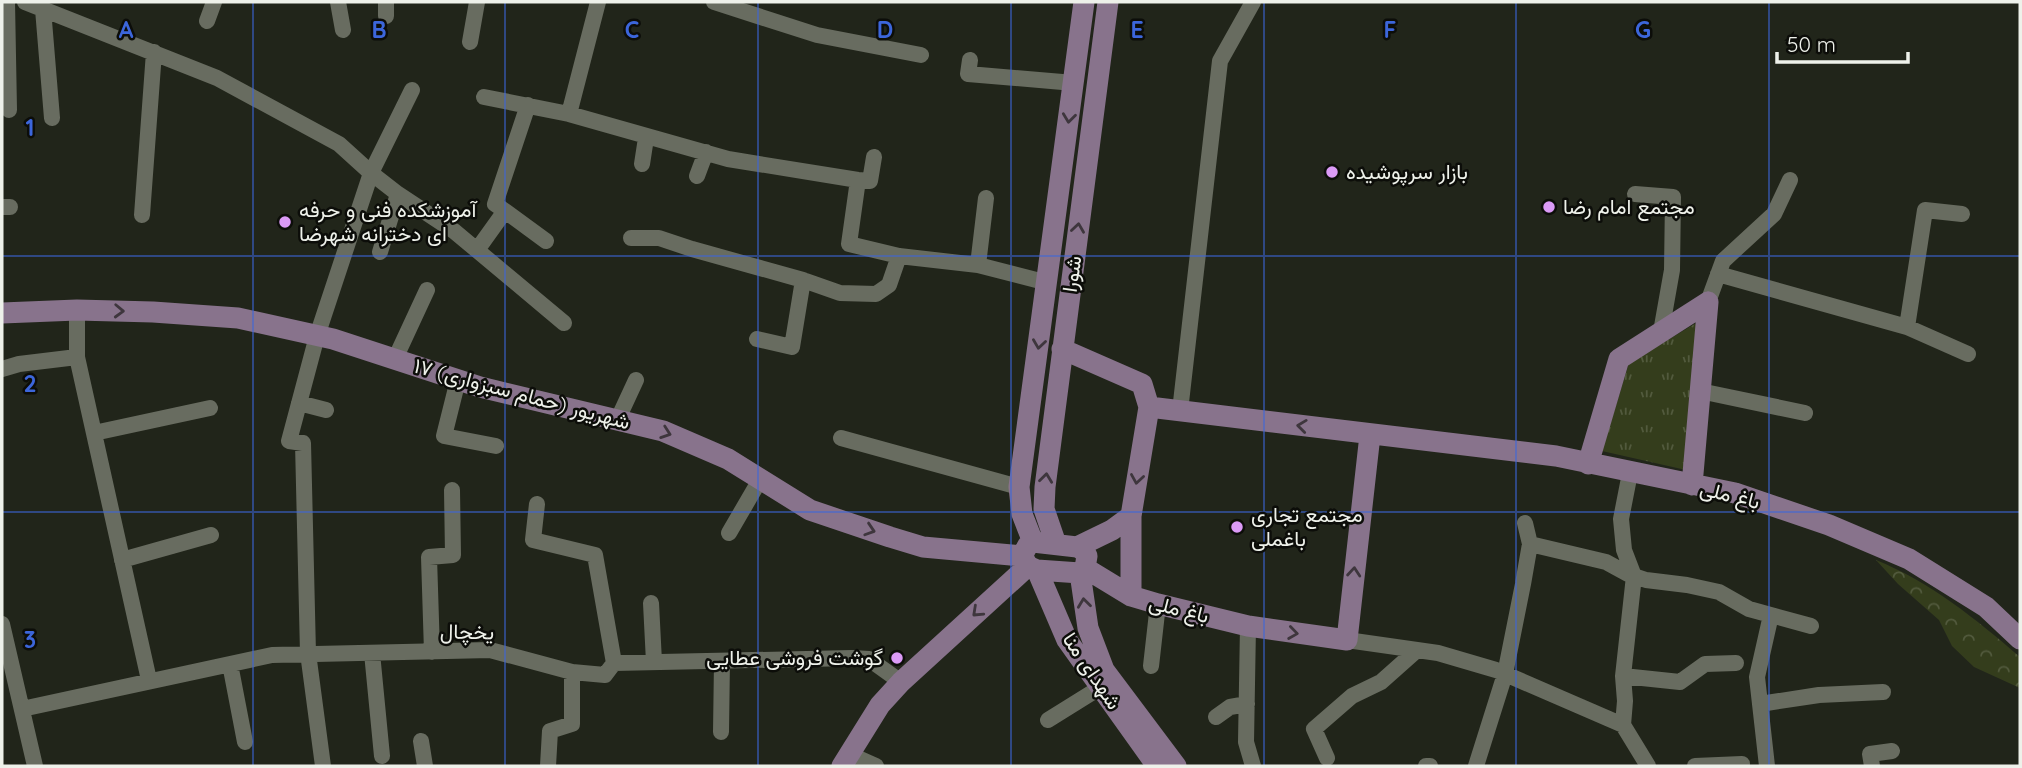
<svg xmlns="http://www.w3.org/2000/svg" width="2022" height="768" viewBox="0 0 2022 768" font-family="Quicksand,Vazirmatn,sans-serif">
<defs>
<pattern id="grass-tufts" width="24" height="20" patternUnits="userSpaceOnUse" patternTransform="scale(1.75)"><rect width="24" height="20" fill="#343d1c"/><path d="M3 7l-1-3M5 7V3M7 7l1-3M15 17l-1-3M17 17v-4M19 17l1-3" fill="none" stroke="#525a3d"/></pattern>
<pattern id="forest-crowns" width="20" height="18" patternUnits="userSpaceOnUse" patternTransform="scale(1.75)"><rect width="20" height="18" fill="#343d1c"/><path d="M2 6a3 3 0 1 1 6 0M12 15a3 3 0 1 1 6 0" fill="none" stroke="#525a3d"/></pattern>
</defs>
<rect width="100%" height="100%" fill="#21251a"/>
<path fill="url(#grass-tufts)" d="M1698 322 1686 470 1602 451 1629 363Z"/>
<path fill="url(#forest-crowns)" d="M1876 560C1930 582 1976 619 2020 657V688L1974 667 1952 646 1939 620 1898 584Z"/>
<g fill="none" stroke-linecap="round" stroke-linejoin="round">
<path stroke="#686c60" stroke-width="16" d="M7 2 9 110
M25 2 217 78 339 144 371 173 317 336 289 441 303 443 308 653 323 766
M338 2 343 30
M386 2V16
M714 2 817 35 921 55
M43 9 52 118
M207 21 214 2
M470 42 477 2
M970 60 968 74 1074 83
M412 90 371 173 398 194 454 231 564 323
M484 97 569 114 728 159 858 180 870 181 874 157
M569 114 598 2
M642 164 646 138
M697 176 706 152
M858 180 849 244 899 256 978 265 1048 283
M1635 194 1673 197 1672 270 1661 332
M2 207H10
M505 211 546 241
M142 215 154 52
M631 238H659L692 249 803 280 840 293 876 294 889 285 899 256
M477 250 505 211 495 204 528 105
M380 252 398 194
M978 265 986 198
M1718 274 1907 327 1968 354
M1708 302 1723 261 1774 214 1790 180
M77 310V357L149 680
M1907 327 1925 210 1962 214
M757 339 792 347 803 280
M395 359 427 290
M2 369 19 364 77 357
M458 380 444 436 496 446
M1700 391 1805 413
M299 403 326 410
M1180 411 1220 61 1253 2
M617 421 636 380
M94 433 210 408
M841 438 1019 487
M537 504 533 540 595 555 614 663
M729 533 761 478
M1530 544 1606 562 1628 574 1646 580 1687 585 1719 592 1749 609 1811 626
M122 560 211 535
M651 603 654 662
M2 624 35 766
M1248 626 1246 742 1253 766
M1347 640 1438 653 1496 670 1623 725 1648 766
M432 652 429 557 453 555 452 490
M372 653 382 756
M230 664 245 742
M1151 666 1158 604
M1623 676 1680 682 1705 664 1736 663
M1760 704 1819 695 1883 692
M22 709 272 655 490 650 572 672 605 675 614 663 852 658 869 659 901 682
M1216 717 1230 707 1247 704
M1048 720 1101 687
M1623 725 1625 701 1623 676 1634 576 1624 550 1621 519 1630 473
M721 732 722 661
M421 741 425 766
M849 754 876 766
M1327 758 1314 729 1352 696 1381 682 1417 650
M548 766 550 731 572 724V672
M1426 766H1430
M1476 766 1505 674 1523 584 1530 544 1525 523
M1695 766 1742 764
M1767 766 1757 677 1771 615
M1872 766 1870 754 1892 751"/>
<path stroke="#88738c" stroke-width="21" d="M2 313 77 310 153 312 238 318 333 339 480 387 663 431 728 459 810 510 890 537 923 547 1022 556
M1062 349 1142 384 1149 407
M1588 464 1619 359 1708 302
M1692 485 1708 302
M1033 542 1022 514 1019 487 1084 2
M1033 542 1077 547 1084 551 1087 556 1085 568 1080 573 1037 570 1028 566 1022 556 1028 545Z
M1056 544 1044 509 1045 487 1108 2
M1077 547 1112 530 1131 516
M1085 568 1131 596 1158 604 1248 626 1347 640 1370 435
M1037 570 1067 640 1157 766
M1080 573 1088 628 1104 670 1176 766
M1131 596V516L1149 407 1556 456 1735 493 1829 525 1909 559 1986 607 2020 639
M842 766 880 705 901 682 1028 566"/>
</g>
<defs><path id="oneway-chevron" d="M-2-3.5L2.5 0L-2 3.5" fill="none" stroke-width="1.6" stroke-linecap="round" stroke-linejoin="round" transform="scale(1.75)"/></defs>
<g stroke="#3e363d">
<use href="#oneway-chevron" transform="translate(1069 118) rotate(97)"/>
<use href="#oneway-chevron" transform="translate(1078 228) rotate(-82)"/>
<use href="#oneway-chevron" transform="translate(119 311) rotate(2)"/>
<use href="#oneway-chevron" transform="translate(1039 344) rotate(98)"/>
<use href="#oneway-chevron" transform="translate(1302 426) rotate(-173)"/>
<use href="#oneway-chevron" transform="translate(666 433) rotate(19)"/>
<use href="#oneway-chevron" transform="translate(1046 478) rotate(-83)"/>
<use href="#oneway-chevron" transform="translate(1137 479) rotate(99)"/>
<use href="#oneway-chevron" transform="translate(870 530) rotate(18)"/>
<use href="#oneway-chevron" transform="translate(1354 572) rotate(-85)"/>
<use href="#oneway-chevron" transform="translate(1084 603) rotate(-97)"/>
<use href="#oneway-chevron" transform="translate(977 612) rotate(137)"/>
<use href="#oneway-chevron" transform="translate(1293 633) rotate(8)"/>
</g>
<path fill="none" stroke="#3c66db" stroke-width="2" stroke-opacity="0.55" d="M253 2V766M505 2V766M758 2V766M1011 2V766M1264 2V766M1516 2V766M1769 2V766M2 256H2020M2 512H2020"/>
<g fill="#db9af6" stroke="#0c0d09" stroke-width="2.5">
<circle cx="1332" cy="172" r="7"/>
<circle cx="1549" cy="207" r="7"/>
<circle cx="285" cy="222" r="7"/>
<circle cx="1237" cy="527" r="7"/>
<circle cx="897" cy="658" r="7"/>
</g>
<g text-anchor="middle" stroke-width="5" stroke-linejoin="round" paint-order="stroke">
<g font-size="21" fill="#eef1ea" stroke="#0c0d09" text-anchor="start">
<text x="1346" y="179">بازار سرپوشیده</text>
<text x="1563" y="214">مجتمع امام رضا</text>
<text x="299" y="217">آموزشکده فنی و حرفه<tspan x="299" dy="24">ای دخترانه شهرضا</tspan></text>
<text x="1251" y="522">مجتمع تجاری<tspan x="1251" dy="24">باغملی</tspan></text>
<text x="883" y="665" text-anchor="end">گوشت فروشی عطایی</text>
</g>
<g font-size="21" fill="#eef1ea" stroke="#0c0d09">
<text transform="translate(1072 274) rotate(-82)" y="7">شورا</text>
<text transform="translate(522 394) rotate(15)" y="7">۱۷ شهریور (حمام سبزواری)</text>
<text transform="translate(1730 495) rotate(14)" y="7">باغ ملی</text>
<text transform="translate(1179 609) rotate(14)" y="7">باغ ملی</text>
<text transform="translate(467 632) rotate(1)" y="7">یخچال</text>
<text transform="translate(1092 671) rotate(56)" y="7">شهدای منا</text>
</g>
</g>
<g font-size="23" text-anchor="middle" font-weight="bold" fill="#3c66db" stroke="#0c0d09" stroke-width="5" stroke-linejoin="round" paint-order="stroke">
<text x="126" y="38">A</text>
<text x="379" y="38">B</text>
<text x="632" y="38">C</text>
<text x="885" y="38">D</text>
<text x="1137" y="38">E</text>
<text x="1390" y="38">F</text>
<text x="1643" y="38">G</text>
<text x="30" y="136">1</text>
<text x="30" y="392">2</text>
<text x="30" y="648">3</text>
</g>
<rect width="2022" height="768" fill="none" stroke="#eef1ea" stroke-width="7"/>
<path d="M1777 52v10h131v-10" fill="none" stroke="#eef1ea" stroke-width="3.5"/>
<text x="1787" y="52" font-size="21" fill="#eef1ea" stroke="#0c0d09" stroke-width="5" paint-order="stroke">50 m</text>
</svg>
